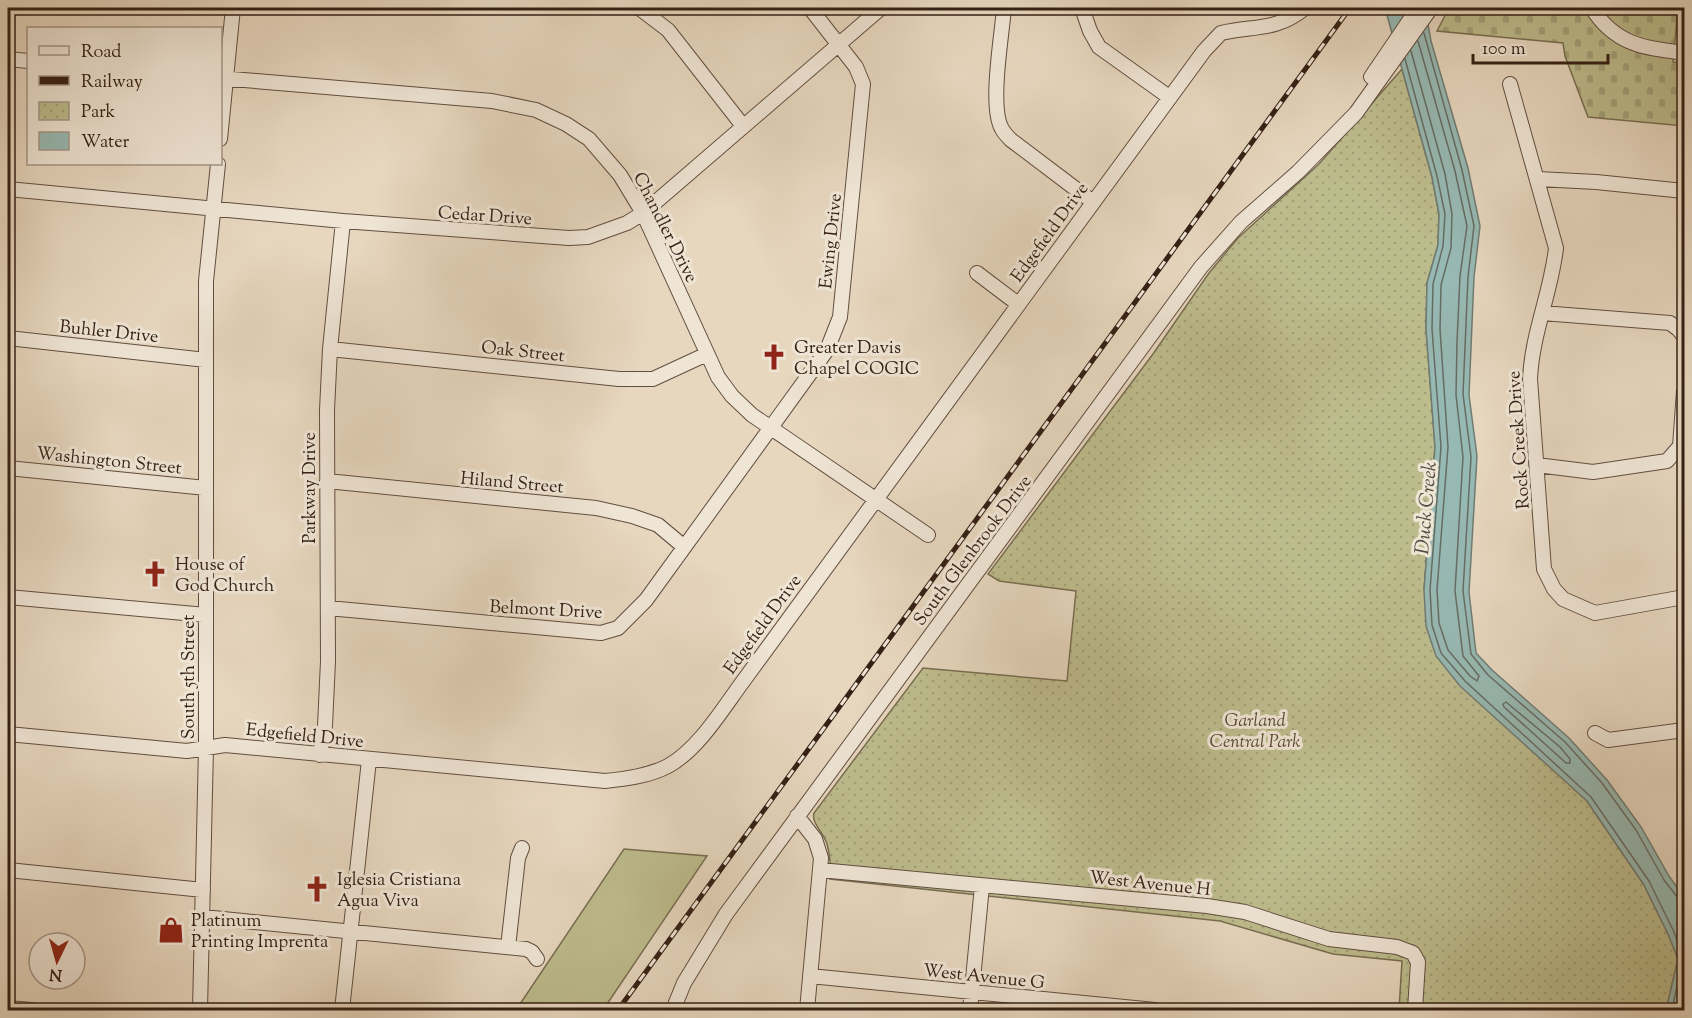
<svg xmlns="http://www.w3.org/2000/svg" width="1692" height="1018" viewBox="0 0 1692 1018" font-family="'Sorts Mill Goudy',serif">
<defs>
<pattern id="cemetery-stones" width="16" height="16" patternUnits="userSpaceOnUse" patternTransform="scale(1.5)"><rect width="16" height="16" fill="#bdbc8d"/><path d="M2 7V4a2 2 0 0 1 4 0v3zM10 15v-3a2 2 0 0 1 4 0v3z" fill="#a3a179"/></pattern>
<pattern id="park-dots" width="8" height="8" patternUnits="userSpaceOnUse" patternTransform="scale(1.5)"><rect width="8" height="8" fill="#bdbc8d"/><path d="M2 2h.1M6 6h.1" fill="none" stroke="#a3a179" stroke-width="1.8" stroke-linecap="round"/></pattern>
</defs>
<rect width="100%" height="100%" fill="#e7d7bf"/>
<filter id="stains"><feTurbulence type="fractalNoise" baseFrequency=".00333" numOctaves="4"/><feColorMatrix values="0 0 0 0 .2 0 0 0 0 .09 0 0 0 0 .02 0 0 0 .5 -.17"/></filter>
<radialGradient id="worn" r=".72"><stop offset=".6" stop-color="#630" stop-opacity="0"/><stop offset="1" stop-color="#630" stop-opacity=".3"/></radialGradient>
<path fill="#bdbc8d" stroke="#796e51" stroke-width="1.5" d="M624 849 707 856 603 1010H516Z"/>
<path fill="url(#cemetery-stones)" stroke="#796e51" stroke-width="1.5" d="M1449 8H1678L1673 62 1684 63V126L1588 117 1565 56 1563 43 1437 31Z"/>
<path fill="url(#park-dots)" stroke="#796e51" stroke-width="1.5" d="M1402 69 1432 177 1439 214 1438 245 1427 283 1426 329 1435 447 1424 590 1545 762 1587 801 1644 885 1668 934 1678 959 1666 1010H1399L1402 961 1333 954 1220 921 830 879C831 867 830 855 827 844 824 833 811 823 814 813L923 668 1067 681 1076 591 999 581 988 574 1153 354 1209 273 1238 238 1319 164Z"/>
<path fill="#97b9b3" stroke="#707c74" stroke-width="1.5" d="M1385 8H1425L1431 41 1468 168 1480 226 1474 277 1469 395 1477 456 1469 592 1476 653 1492 670 1569 738 1607 780 1641 827 1669 876 1684 897V1010H1666L1678 959 1668 934 1644 885 1587 801 1460 686 1436 656 1426 626 1424 590 1435 447 1426 329 1427 283 1438 245 1439 214 1432 177Z"/>
<g fill="none" stroke-linecap="round" stroke-linejoin="round">
<path stroke="#666c64" stroke-width="1.5" d="M1424 33 1462 170 1474 226 1468 277 1463 394 1471 457 1463 591 1471 654 1488 675 1565 742 1602 783 1636 830 1664 880 1678 898 1684 900
M1411 51 1445 174 1452 214 1451 248 1441 285 1440 329 1448 447 1437 590 1439 623 1448 650 1470 676 1477 681 1479 676 1463 656 1455 591 1463 457 1456 395 1457 342 1460 276 1467 226 1455 171 1418 41
M1405 59 1437 176 1445 214 1443 246 1433 284 1432 329 1441 447 1430 590 1432 625 1441 653 1465 681 1591 797 1649 881 1674 932 1683 957 1672 1010
M1506 702 1560 747 1570 759V763H1566L1504 707 1503 704Z"/>
<g stroke="#624e40" stroke-width="16">
<path id="minor" d="M639 8 668 30 743 126
M1004 8C1002 35 989 107 1002 129 1004 133 1008 137 1011 140L1093 202
M1082 8 1090 31 1099 47 1169 97
M1592 8C1615 45 1645 48 1684 53
M8 59 28 61
M1371 77 1418 8
M220 78 492 101 536 110 566 124 589 139 620 175 643 213 718 377 732 396 752 415 928 535
M1510 84 1556 248C1551 293 1532 333 1530 379L1544 569 1554 589 1563 599 1595 613 1684 597
M220 139 233 8
M1538 179 1596 182 1684 191
M8 189 343 221 569 238 588 237 627 223 643 213 881 8
M977 273 1018 304
M1542 313 1670 323 1678 329 1684 336
M8 338 206 360
M330 349 619 379H653L707 354
M1537 465 1593 472 1667 461 1680 446 1684 391
M8 468 206 488
M327 481 596 508 632 516 658 525 683 546
M8 597 206 615
M328 608 601 633 618 628 646 600 827 350 840 317 863 84 856 67 810 8
M1595 733 1608 740 1684 730
M8 734 187 751 225 745 605 781C626 779 649 776 668 766 699 749 723 708 744 680L1204 51 1221 33C1255 25 1275 32 1305 8
M320 755 325 726 328 661 327 410 330 349 343 221
M797 816 815 839 821 858 807 1010
M8 870 203 890
M820 870 1207 906 1245 912 1329 939 1397 947 1413 953 1418 962 1415 1010
M203 917 526 949 532 952 537 959
M508 947 518 858 522 848
M810 976 1155 1010
M8 1008 31 1010
M200 1010 206 748V281L218 164
M342 1010 369 760
M673 1010 684 983 726 914 1201 267 1241 222 1298 172 1356 113 1431 8
M970 1010 982 886"/>
</g>
<use href="#minor" stroke="#efe5d5" stroke-width="14"/>
<g stroke="#352015" stroke-width="5">
<path id="rail" d="M618 1010 1350 8"/>
</g>
<use href="#rail" stroke="#efe5d5" stroke-width="3" stroke-dasharray="9" stroke-linecap="butt"/>
</g>
<defs>
<g id="church-bare" transform="scale(2.07)"><path d="M-1.2-6h2.4v3.5h3.3v2.4h-3.3V6h-2.4V-.1h-3.3v-2.4h3.3Z" fill="#8f2418" stroke="#efe5d5" stroke-width="2.5" paint-order="stroke"/></g>
<g id="shop-bare" transform="scale(2.07)"><path d="M-5-2.5h2.3a2.7 3.5 0 0 1 5.4 0H5L5.5 6h-11ZM-1.5-2.5h3a1.5 2.3 0 0 0-3 0Z" fill="#8f2418" stroke="#efe5d5" stroke-width="2.5" paint-order="stroke"/></g>
</defs>
<g fill-rule="evenodd">
<use href="#church-bare" x="774" y="357"/>
<use href="#church-bare" x="155" y="574"/>
<use href="#church-bare" x="317" y="889"/>
<use href="#shop-bare" x="171" y="930"/>
</g>
<g text-anchor="middle" stroke-width="6" stroke-linejoin="round" paint-order="stroke">
<g font-size="18" fill="#352015" stroke="#efe5d5">
<text transform="translate(485 215) rotate(4)" y="6">Cedar Drive</text>
<text transform="translate(666 227) rotate(63)" y="6">Chandler Drive</text>
<text transform="translate(1049 232) rotate(-54)" y="6">Edgefield Drive</text>
<text transform="translate(830 241) rotate(-84)" y="6">Ewing Drive</text>
<text transform="translate(109 331) rotate(6)" y="6">Buhler Drive</text>
<text transform="translate(523 351) rotate(6)" y="6">Oak Street</text>
<text transform="translate(1518 440) rotate(-94)" y="6">Rock Creek Drive</text>
<text transform="translate(109 460) rotate(6)" y="6">Washington Street</text>
<text transform="translate(512 482) rotate(5)" y="6">Hiland Street</text>
<text transform="translate(309 488) rotate(-90)" y="6">Parkway Drive</text>
<text transform="translate(972 550) rotate(-53)" y="6">South Glenbrook Drive</text>
<text transform="translate(546 609) rotate(3)" y="6">Belmont Drive</text>
<text transform="translate(762 624) rotate(-54)" y="6">Edgefield Drive</text>
<text transform="translate(188 677) rotate(-90)" y="6">South 5th Street</text>
<text transform="translate(305 735) rotate(6)" y="6">Edgefield Drive</text>
<text transform="translate(1150 883) rotate(6)" y="6">West Avenue H</text>
<text transform="translate(984 976) rotate(6)" y="6">West Avenue G</text>
</g>
<g font-size="18" fill="#352015" stroke="#efe5d5" text-anchor="start">
<text x="794" y="353">Greater Davis<tspan x="794" dy="21">Chapel COGIC</tspan></text>
<text x="175" y="570">House of<tspan x="175" dy="21">God Church</tspan></text>
<text x="337" y="885">Iglesia Cristiana<tspan x="337" dy="21">Agua Viva</tspan></text>
<text x="191" y="926">Platinum<tspan x="191" dy="21">Printing Imprenta</tspan></text>
</g>
<g font-size="18" font-style="italic" fill="#574733" stroke="#efe5d5">
<text x="1255" y="726">Garland<tspan x="1255" dy="21">Central Park</tspan></text>
</g>
<g font-size="20" font-style="italic" fill="#524e44" stroke="#efe5d5">
<text transform="translate(1425 508) rotate(-85)" y="7">Duck Creek</text>
</g>
</g>
<rect width="1692" height="1018" fill="none" stroke="#e7d7bf" stroke-width="30"/>
<rect x="9" y="9" width="1674" height="1000" fill="none" stroke="#352015" stroke-width="3"/>
<rect x="15" y="15" width="1662" height="988" fill="none" stroke="#352015" stroke-width="1.5"/>
<rect x="27" y="27" width="195" height="138" fill="#efe5d5" stroke="#a59688" stroke-width="1.5"/>
<rect x="39" y="46" width="30" height="9" fill="#efe5d5" stroke="#a59688" stroke-width="1.5"/>
<text x="81" y="57" font-size="18" fill="#352015">Road</text>
<rect x="39" y="76" width="30" height="9" fill="#352015" stroke="#a59688" stroke-width="1.5"/>
<text x="81" y="87" font-size="18" fill="#352015">Railway</text>
<rect x="39" y="102" width="30" height="18" fill="url(#park-dots)" stroke="#a59688" stroke-width="1.5"/>
<text x="81" y="117" font-size="18" fill="#352015">Park</text>
<rect x="39" y="132" width="30" height="18" fill="#97b9b3" stroke="#a59688" stroke-width="1.5"/>
<text x="81" y="147" font-size="18" fill="#352015">Water</text>
<g transform="translate(57 961) rotate(185)"><circle r="28" fill="#efe5d5" stroke="#a59688" stroke-width="1.5"/>
<path d="M0-4.5L10 22L0 15L-10 22Z" fill="#8f2418"/>
<text y="-9" font-size="16" font-weight="bold" text-anchor="middle" fill="#352015">N</text>
</g>
<path d="M1473 54v9h135v-9" fill="none" stroke="#352015" stroke-width="3"/>
<text x="1482" y="54" font-size="18" fill="#352015" stroke="#efe5d5" stroke-width="4.5" paint-order="stroke">100 m</text>
<rect width="100%" height="100%" filter="url(#stains)"/>
<rect width="100%" height="100%" fill="url(#worn)"/>
</svg>
